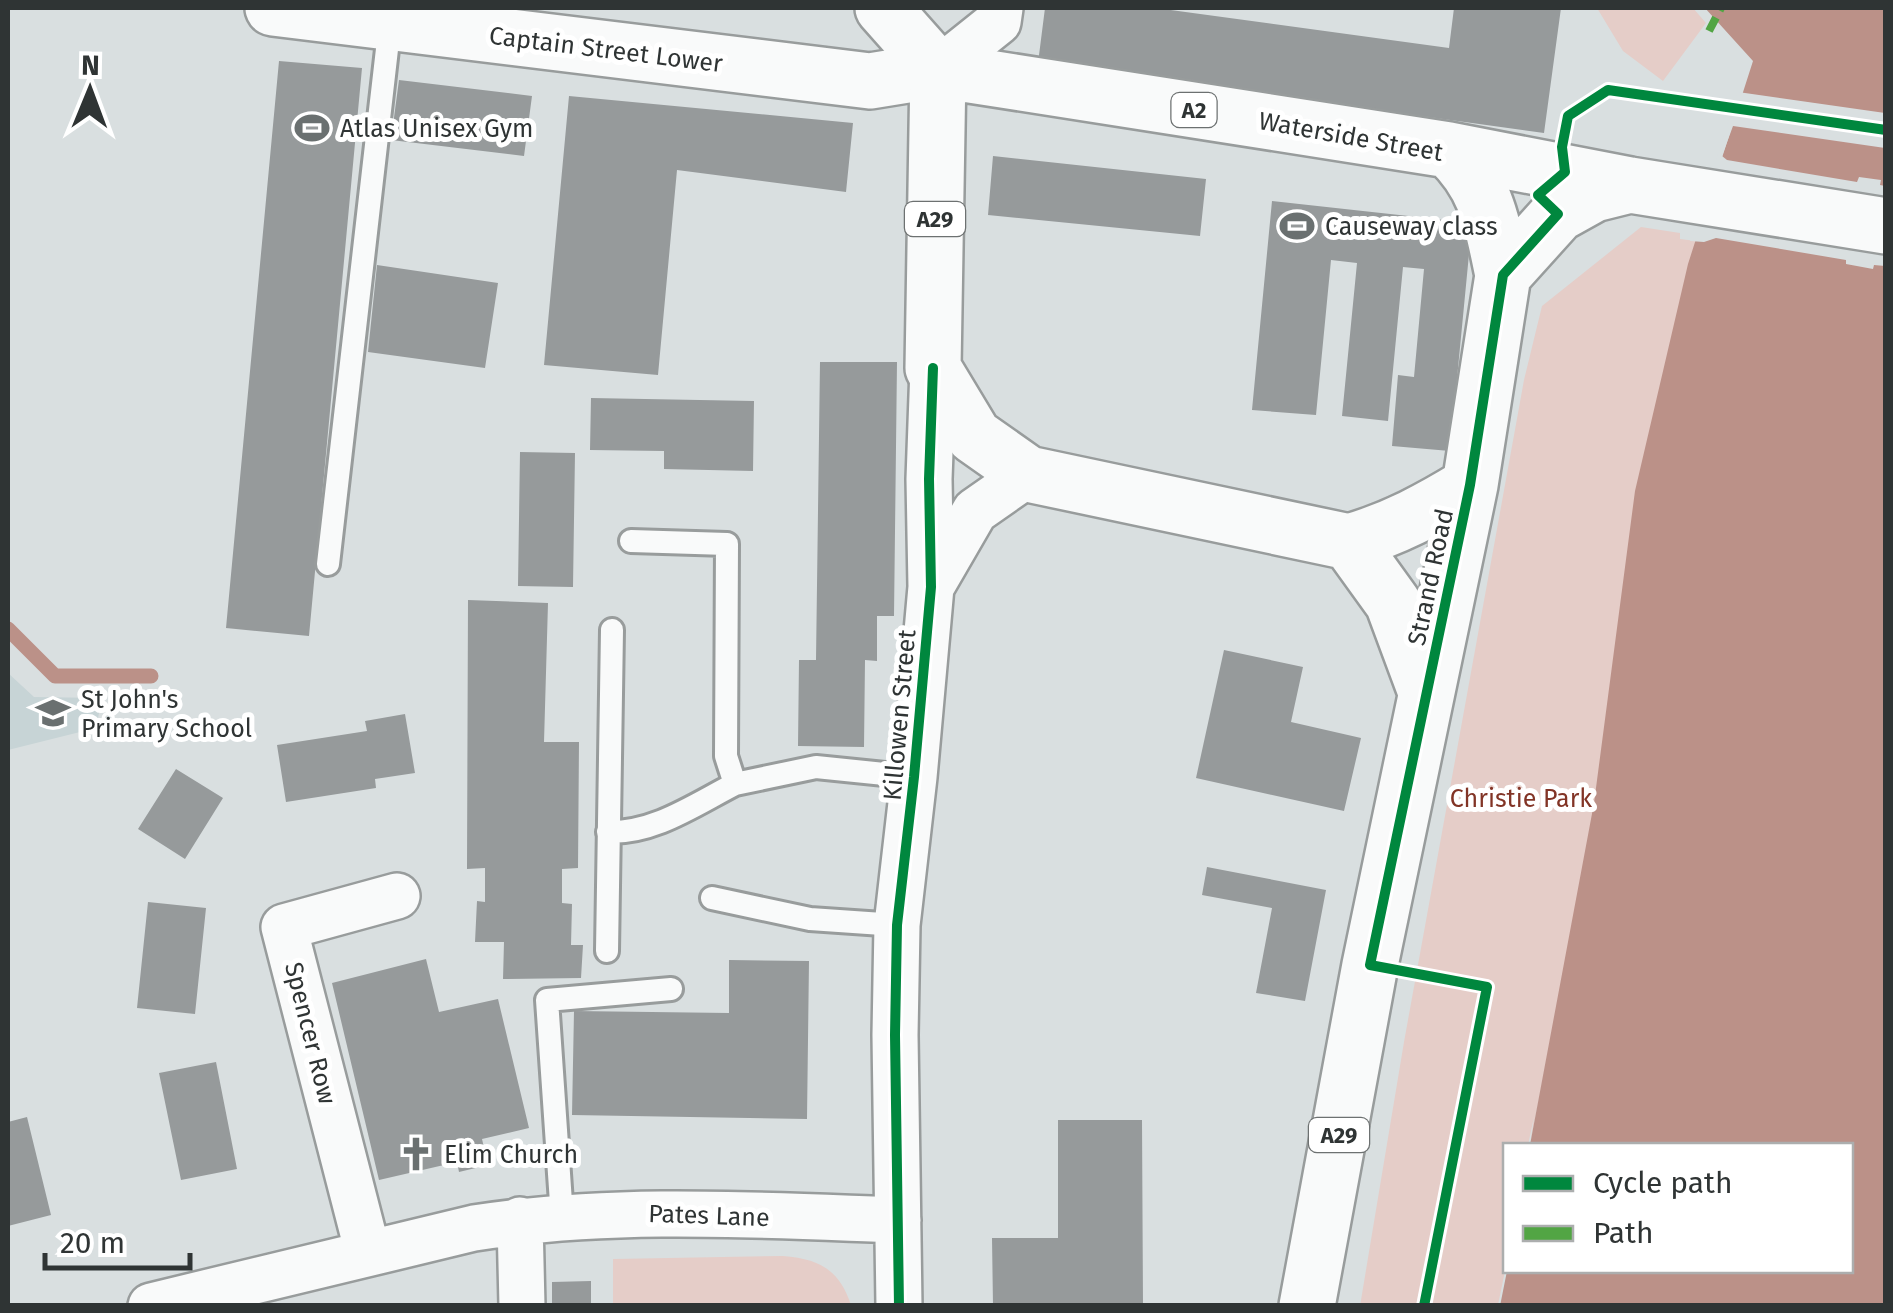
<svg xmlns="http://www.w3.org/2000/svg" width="1893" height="1313" viewBox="0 0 1893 1313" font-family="'Fira Sans',sans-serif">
<rect width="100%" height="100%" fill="#d9dfe0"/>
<path fill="#c7d4d6" d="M8 673 34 697 102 698 96 728 8 750Z"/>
<path fill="#e5cdc8" d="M1597 8H1693L1706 23 1663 81 1623 51Z
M1641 227 1680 233V239L1704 242 1530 1145 1534 1117 1528 1145 1506 1146V1266L1498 1305 1360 1306 1404 1042 1524 380 1542 306Z
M783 1256C819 1259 839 1269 851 1305H613V1259Z"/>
<path fill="#bb9188" d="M1705 8H1885V1305L1500 1306 1507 1271 1850 1270V1146L1530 1145 1594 803 1635 491 1688 264 1753 61Z"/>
<path fill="#d9dfe0" d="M1738 92 1885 113V148L1733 126 1722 156 1727 160 1857 182 1859 177 1881 180 1880 185 1885 186V266L1874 265 1873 269 1846 264V260L1716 238 1704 242 1690 241Z"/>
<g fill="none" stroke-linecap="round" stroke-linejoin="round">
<path stroke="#bb9188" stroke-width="15" d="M8 629 55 676H151"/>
</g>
<path fill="#969a9b" d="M1045 8H1156L1449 48 1454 8H1561L1544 133 1038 63Z
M279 61 362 68 309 636 226 628Z
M399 80 532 96 524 156 391 140Z
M569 96 853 123 846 192 677 170 658 375 544 365Z
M993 156 1206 179 1200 236 988 215Z
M1272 201 1472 223 1450 451 1392 446 1398 375 1414 377 1424 269 1403 267 1388 421 1342 416 1357 263 1331 260 1316 415 1252 410Z
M377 265 498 283 485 368 368 352Z
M820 362H897L894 616H877V661L865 660 864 747 798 746 799 660H816Z
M591 398 754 401 753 471 664 469V451L590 450Z
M520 452 575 453 573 587 518 586Z
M468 600 548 603 544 742H579L578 868 562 869V903L572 904 571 945H583L581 978 503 979 504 942H475L477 901 485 902V868L467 869Z
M1224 650 1303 667 1291 722 1361 738 1344 811 1196 778Z
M405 714 415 773 375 779 376 788 286 802 277 745 367 731 365 721Z
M176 769 223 798 185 859 138 829Z
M1207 867 1326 890 1305 1001 1256 993 1272 908 1202 895Z
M148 902 206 908 195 1014 137 1008Z
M426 959 439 1012 498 999 529 1128 482 1139 488 1165 459 1172 457 1162 379 1180 332 983Z
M729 960 809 961 807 1119 572 1115 574 1011 729 1013Z
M216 1062 237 1169 181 1180 159 1073Z
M27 1117 51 1215 8 1226V1122Z
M1058 1120H1142L1143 1306H993L992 1238H1058Z
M591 1281V1306H552V1282Z"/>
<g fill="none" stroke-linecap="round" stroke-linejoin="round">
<g stroke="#989c9c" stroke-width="28">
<path id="lane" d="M631 541 727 544 726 756 735 784 816 767 914 777
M328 564 390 23
M608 832C655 833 694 805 735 784
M712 898 810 919 897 925
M607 951 612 630
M562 1217 547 1000 671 989"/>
</g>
<g stroke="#989c9c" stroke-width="50">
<path id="street" d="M938 70 998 22 1000 8
M931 587 975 511 1028 474
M520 1220 522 1306
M368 1253 284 927 397 896
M151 1306 474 1228C614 1206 757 1215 898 1220
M899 1306 895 1035 897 925 914 777 931 587 929 479 933 368"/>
</g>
<g stroke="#989c9c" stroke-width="60">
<path id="secondary" d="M273 8 870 81 938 70"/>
</g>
<g stroke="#989c9c" stroke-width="60">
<path id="primary" d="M883 8 938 70
M938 70 1449 150 1630 185 1886 226
M938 70 933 368 974 436 1028 474 1349 542C1394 529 1431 509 1470 485
M1449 150C1488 187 1492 224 1503 275
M1349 542 1393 603 1426 692
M1307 1306 1370 965 1470 485 1503 275 1558 214 1594 194 1630 185"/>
</g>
<use href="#lane" stroke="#f9fafa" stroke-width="22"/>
<use href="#street" stroke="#f9fafa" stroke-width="45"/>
<use href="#secondary" stroke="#f9fafa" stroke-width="55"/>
<use href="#primary" stroke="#f9fafa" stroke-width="55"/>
<path stroke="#52a544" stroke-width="8" stroke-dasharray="15 8" stroke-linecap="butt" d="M1709 31 1721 8"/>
<g stroke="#fff" stroke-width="16">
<path id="cycleway" d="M899 1306 895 1035 897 925 914 777 931 587 929 479 933 368
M1424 1306 1487 987 1370 965 1470 485 1503 275 1558 214 1538 195 1565 172 1562 147 1568 116 1608 90 1886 130"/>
</g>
<use href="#cycleway" stroke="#00873e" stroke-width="10"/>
</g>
<defs>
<g id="stadium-bare" transform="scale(2.7)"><path d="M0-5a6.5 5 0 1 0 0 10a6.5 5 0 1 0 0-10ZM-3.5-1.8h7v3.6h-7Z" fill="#6a7070" stroke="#fff" stroke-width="2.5" paint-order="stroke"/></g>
<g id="school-bare" transform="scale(2.7)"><path d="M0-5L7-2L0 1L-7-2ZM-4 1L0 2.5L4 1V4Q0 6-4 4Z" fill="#6a7070" stroke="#fff" stroke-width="2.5" paint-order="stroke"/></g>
<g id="church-bare" transform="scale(2.7)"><path d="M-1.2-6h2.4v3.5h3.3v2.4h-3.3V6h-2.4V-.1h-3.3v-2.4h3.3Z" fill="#6a7070" stroke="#fff" stroke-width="2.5" paint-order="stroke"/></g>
</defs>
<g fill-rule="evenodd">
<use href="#stadium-bare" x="312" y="128"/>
<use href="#stadium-bare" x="1297" y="226"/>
<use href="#school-bare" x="53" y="713"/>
<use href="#church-bare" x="416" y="1154"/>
</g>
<g text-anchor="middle" stroke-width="10" stroke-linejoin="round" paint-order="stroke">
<g fill="#fff" stroke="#6d7171" stroke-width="2.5">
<rect x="1171.5" y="93" width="45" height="34" rx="8"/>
<rect x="905" y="202" width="60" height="34" rx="8"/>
<rect x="1309" y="1118" width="60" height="34" rx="8"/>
</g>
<g font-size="22" font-weight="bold" fill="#2f3434">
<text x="1194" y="118">A2</text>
<text x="935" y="227">A29</text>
<text x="1339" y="1143">A29</text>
</g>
<g font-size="25" fill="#2f3434" stroke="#fff">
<text transform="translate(606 49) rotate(7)" y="9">Captain Street Lower</text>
<text transform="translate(1351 136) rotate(10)" y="9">Waterside Street</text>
<text transform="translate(1430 577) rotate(-78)" y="9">Strand Road</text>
<text transform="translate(899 715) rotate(-85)" y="9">Killowen Street</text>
<text transform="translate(311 1033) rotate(76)" y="9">Spencer Row</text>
<text transform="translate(709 1215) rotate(2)" y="9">Pates Lane</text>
</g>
<g font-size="25" fill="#2f3434" stroke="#fff" text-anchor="start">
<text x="340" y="137">Atlas Unisex Gym</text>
<text x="1325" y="235">Causeway class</text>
<text x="81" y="708">St John's<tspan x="81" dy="29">Primary School</tspan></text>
<text x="444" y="1163">Elim Church</text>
</g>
<g font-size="25" fill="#823426" stroke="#fff">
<text x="1521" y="807">Christie Park</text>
</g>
</g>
<rect width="1893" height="1313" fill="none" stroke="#2f3434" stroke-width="20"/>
<rect x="1503" y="1143" width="350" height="130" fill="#ffffff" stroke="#acaeae" stroke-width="2.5"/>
<rect x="1523" y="1176" width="50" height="15" fill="#00873e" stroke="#acaeae" stroke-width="2.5"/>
<text x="1593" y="1193" font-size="30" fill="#2f3434">Cycle path</text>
<rect x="1523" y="1226" width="50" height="15" fill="#52a544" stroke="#acaeae" stroke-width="2.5"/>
<text x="1593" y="1243" font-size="30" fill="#2f3434">Path</text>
<g transform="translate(90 90) rotate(1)" stroke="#ffffff" stroke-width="8" paint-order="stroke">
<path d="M0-8L18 38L0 25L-18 38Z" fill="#2f3434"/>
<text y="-15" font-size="28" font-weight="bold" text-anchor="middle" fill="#2f3434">N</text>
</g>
<path d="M45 1253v15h145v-15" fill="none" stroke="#2f3434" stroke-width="5"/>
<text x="60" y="1253" font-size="30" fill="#2f3434" stroke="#ffffff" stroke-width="8" paint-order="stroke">20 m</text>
</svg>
